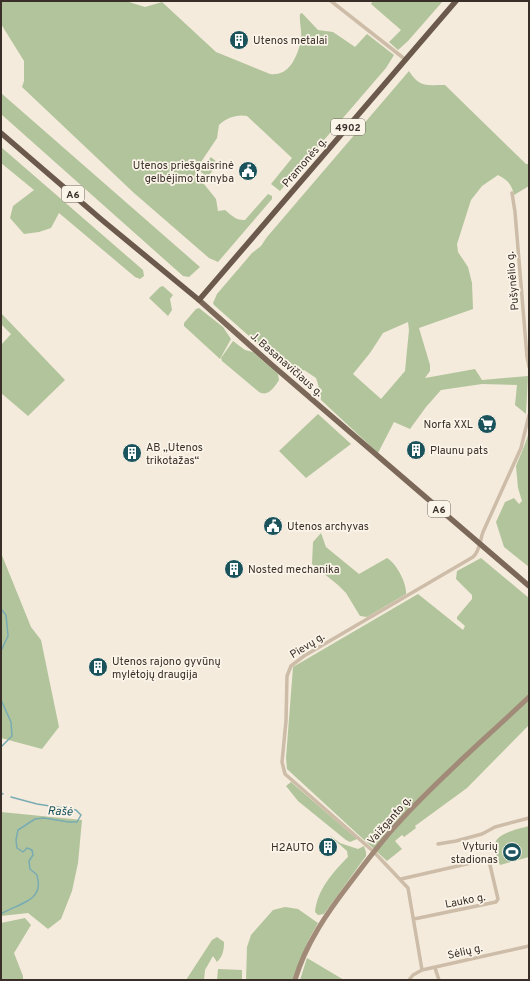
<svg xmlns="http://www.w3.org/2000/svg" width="530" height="981" viewBox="0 0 530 981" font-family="Overpass,sans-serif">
<rect width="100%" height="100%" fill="#f4ebdc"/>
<path fill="#b2c49b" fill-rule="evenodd" d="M1 1H126L145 7 162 2 216 52 270 74C286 76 293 64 298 51 299 47 301 43 301 39 302 30 299 22 300 14L302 13 318 30 333 32 355 47 367 34 394 55 386 68 280 191 271 184 292 158 247 116C237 114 226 118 219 125L217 138 195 171 196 174 216 199 218 211 225 210C231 215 237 221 245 220L268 194 272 196V199L218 262 209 258 134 193 22 87 24 81V61L1 24Z
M373 1H443L408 41 398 50 389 42 401 30 371 4Z
M409 71C420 88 426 85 445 85L526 164H529V186L514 195C512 185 508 180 498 175L482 186 471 200 457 244 458 252 468 267 472 283 473 309 419 328 430 365V371L425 378 475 369 482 380 528 376 526 414 515 405 517 385 482 384 441 390 426 407 410 429 394 422 378 453 321 400 318 384 316 378 304 370 297 375 276 360 214 305 213 303 217 294 252 253 261 246 267 237ZM408 322 409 330 405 371 381 399 353 374 370 353 383 333Z
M1 93 200 267 189 277 183 276 1 114Z
M1 147 143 270 144 276 140 279 135 277 59 213 51 228 39 232 24 234 10 218 13 206 34 190 1 163Z
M211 157 219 164 207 177 200 171Z
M163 286 173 295 170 299 172 310 168 316 149 298 160 287Z
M199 308 223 327 231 339 220 359 184 326V323L196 309Z
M1 313 65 380 28 416 1 393V345L11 334 1 324Z
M233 341 245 350 253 352 278 374 279 380C274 388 268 397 259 392L222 361 221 358Z
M318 414 351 444 306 478 279 451Z
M529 432V567L504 547 496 522 505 502 514 498 519 504 522 501 518 488 516 466 525 444Z
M321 533 326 547 359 574 387 558C396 563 407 583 406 594L367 617 360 616 346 593 338 585 312 564 313 542Z
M1 553 31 627 41 640 59 727 42 749 1 738Z
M481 558 529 598V725L467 788 415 826 416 828 404 837 402 835 395 841 402 849 387 861 287 769 286 758 293 667 418 594 463 630 465 626 457 619V617L472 599V595L456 579 457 571Z
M291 782 357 839 350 842 346 840 298 801 286 786Z
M1 812 82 820 78 863 72 891 61 919 48 929 28 913 1 916Z
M529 826V857L500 865C498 860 495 852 495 846 494 833 519 829 529 826Z
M329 835 340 843 358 849 364 846 366 852V856L324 914 318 915 315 912C317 890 333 872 348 857L347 851Z
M285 907 298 909 318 923 308 941 293 980H246L247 947 251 935 273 910Z
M25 918 31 925 14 953 23 976V980H1V923Z
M217 937 224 942C224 950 223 956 217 962L213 956 205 970 204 980H186L212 940Z
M307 958 344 980H300Z
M218 969 242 970V980H217Z"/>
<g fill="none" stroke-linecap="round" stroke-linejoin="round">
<path stroke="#79abb3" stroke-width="1.5" d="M1 609 6 615 8 636 1 651
M1 700 11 722 12 736 1 747V762
M1 793 3 794
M1 914C10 908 32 902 36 893 40 887 38 881 37 875L30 869 29 861 33 855 32 850 27 848 23 852 17 848 16 840 18 830 35 819 44 818 69 822H77L81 815 76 810 37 804 11 797"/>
<path stroke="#cdbca7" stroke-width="3.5" d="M331 1 406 60
M512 193 515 212 527 357 529 367
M438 844 456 841 482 834 495 827 529 818
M401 879 484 860 488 861 490 865 498 899 496 902 414 919
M435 968 439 980
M422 970 408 888 374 852 285 774 282 762 286 721 287 676 291 666 304 656 473 557C480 551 480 540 483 532L521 448 529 415
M409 980 413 975 422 970 529 946"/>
<path stroke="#a18b78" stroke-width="5" d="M295 980C306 943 327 913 350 883 366 862 382 840 400 821 440 777 486 738 529 697"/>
<path stroke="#7c6858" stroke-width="5.5" d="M199 300 272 365 529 586"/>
<path stroke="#6b594c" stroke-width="5.5" d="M1 133 102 220 199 300 456 1"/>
</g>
<defs>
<g id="building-disc" transform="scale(1)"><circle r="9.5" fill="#1b535d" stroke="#fbf4e9"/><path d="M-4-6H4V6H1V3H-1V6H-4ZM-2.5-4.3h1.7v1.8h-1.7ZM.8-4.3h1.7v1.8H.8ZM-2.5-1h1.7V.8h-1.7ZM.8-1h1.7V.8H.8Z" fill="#fff"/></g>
<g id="civic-disc" transform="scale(1)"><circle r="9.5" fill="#1b535d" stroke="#fbf4e9"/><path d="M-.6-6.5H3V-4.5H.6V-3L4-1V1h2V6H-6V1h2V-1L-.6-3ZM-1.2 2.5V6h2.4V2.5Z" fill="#fff"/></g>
<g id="supermarket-disc" transform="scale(1)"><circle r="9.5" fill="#1b535d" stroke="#fbf4e9"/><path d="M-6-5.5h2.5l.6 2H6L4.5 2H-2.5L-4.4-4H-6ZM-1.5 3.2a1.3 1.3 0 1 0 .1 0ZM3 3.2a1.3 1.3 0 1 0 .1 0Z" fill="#fff"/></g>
<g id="stadium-disc" transform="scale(1)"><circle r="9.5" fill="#1b535d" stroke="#fbf4e9"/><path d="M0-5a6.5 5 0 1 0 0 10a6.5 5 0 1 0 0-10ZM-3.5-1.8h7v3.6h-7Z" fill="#fff"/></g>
</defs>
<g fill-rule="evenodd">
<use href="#building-disc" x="239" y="40"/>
<use href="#civic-disc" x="248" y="171"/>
<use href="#supermarket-disc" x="487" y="424"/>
<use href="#building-disc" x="416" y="450"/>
<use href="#building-disc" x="132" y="453"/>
<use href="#civic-disc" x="273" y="526"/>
<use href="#building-disc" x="234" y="569"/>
<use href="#building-disc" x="98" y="667"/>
<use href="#building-disc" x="328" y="847"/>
<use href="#stadium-disc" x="512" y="852"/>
</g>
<g text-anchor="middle" stroke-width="3.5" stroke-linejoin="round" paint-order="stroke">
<g fill="#fbf4e9" stroke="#736a62" stroke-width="1">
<rect x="331" y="119" width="34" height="16" rx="3"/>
<rect x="62" y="186" width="22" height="16" rx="3"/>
<rect x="428" y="501" width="22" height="16" rx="3"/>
</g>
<g font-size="10" font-weight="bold" fill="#392f28">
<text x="348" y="131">4902</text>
<text x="73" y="198">A6</text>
<text x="439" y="513">A6</text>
</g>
<g font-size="11" fill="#392f28" stroke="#fbf4e9" text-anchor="start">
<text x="253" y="44">Utenos metalai</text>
<text x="234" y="169" text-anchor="end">Utenos priešgaisrinė<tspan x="234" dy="13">gelbėjimo tarnyba</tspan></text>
<text x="473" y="428" text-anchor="end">Norfa XXL</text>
<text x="146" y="451">AB „Utenos<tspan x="146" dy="13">trikotažas“</tspan></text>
<text x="430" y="454">Plaunu pats</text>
<text x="287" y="530">Utenos archyvas</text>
<text x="248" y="573">Nosted mechanika</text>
<text x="112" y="665">Utenos rajono gyvūnų<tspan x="112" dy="13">mylėtojų draugija</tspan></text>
<text x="498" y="850" text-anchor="end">Vyturių<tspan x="498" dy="13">stadionas</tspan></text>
<text x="314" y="851" text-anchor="end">H2AUTO</text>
</g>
<g font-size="11" fill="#392f28" stroke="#fbf4e9">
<text transform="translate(304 162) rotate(-49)" y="4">Pramonės g.</text>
<text transform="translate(512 281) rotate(-95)" y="4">Pušynėlio g.</text>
<text transform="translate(287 364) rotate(41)" y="4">J. Basanavičiaus g.</text>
<text transform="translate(307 645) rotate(-32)" y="4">Pievų g.</text>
<text transform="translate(389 820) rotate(-49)" y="4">Vaižganto g.</text>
<text transform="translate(465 900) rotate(-11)" y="4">Lauko g.</text>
<text transform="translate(465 951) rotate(-13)" y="4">Sėlių g.</text>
</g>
<g font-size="12" font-style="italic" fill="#1b535d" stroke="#fbf4e9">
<text transform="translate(60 811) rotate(2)" y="4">Rašė</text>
</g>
</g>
<rect width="530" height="981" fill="none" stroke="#392f28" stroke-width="4"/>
</svg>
